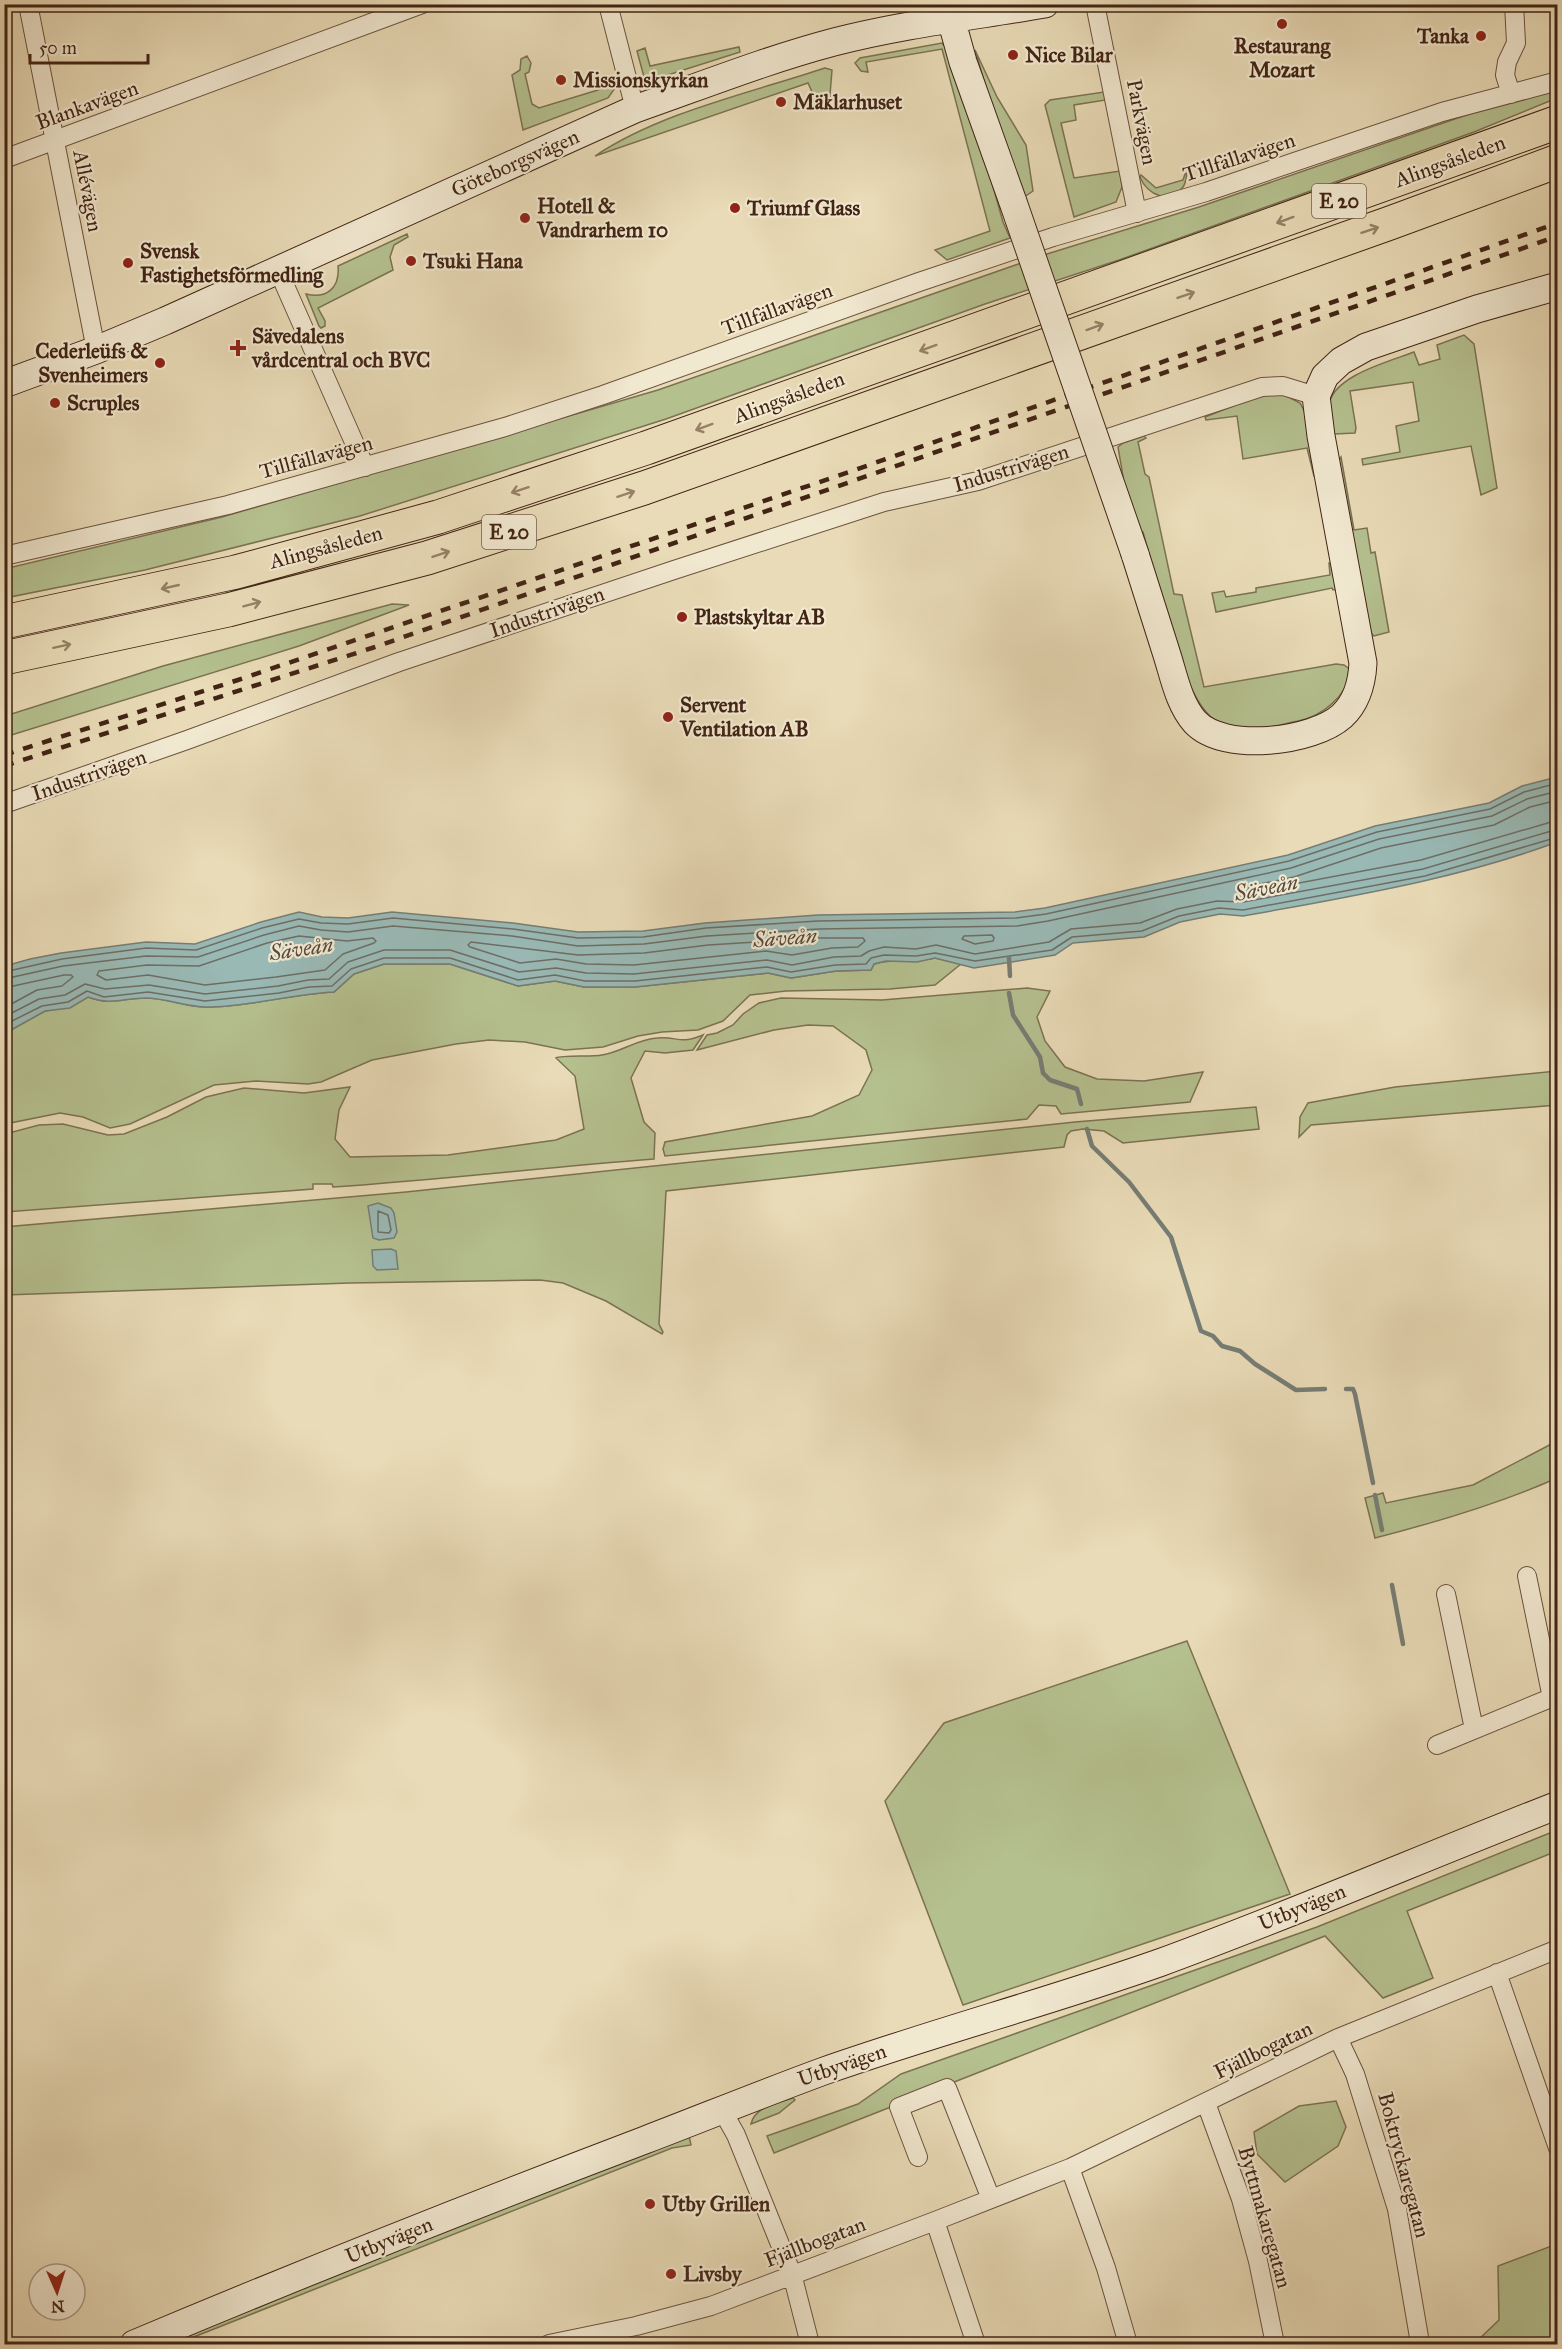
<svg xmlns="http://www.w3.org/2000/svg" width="1562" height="2349" viewBox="0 0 1562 2349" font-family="'IM FELL Great Primer',serif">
<rect width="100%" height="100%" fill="#e9dbb7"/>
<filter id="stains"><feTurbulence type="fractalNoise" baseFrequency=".00333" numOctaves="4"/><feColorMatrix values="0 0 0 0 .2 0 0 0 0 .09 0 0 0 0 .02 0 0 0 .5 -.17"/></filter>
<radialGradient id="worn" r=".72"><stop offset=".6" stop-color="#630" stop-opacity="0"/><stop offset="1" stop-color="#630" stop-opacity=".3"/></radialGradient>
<path fill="#b5c08f" stroke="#7c7252" stroke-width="1.5" d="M942 43 947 49 978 133 1003 222 1010 238 947 260 935 250 990 231 942 49 866 62 868 72 861 71 855 63 860 58Z
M739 47 740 52 649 81 644 77 637 51 645 48 650 66Z
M975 50 997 97 1026 145 1033 191 1024 197 998 129Z
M527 56 531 63 529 72 525 74 532 104 539 108 598 90 606 85 607 82 615 88 608 98 523 130 512 75 520 70 521 59Z
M825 68 832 70 829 107 818 105 808 83 595 156C661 112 750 93 825 68Z
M1557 88V98L1474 132 1119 260 985 304 666 419 360 516 145 570 5 598 4 569 222 517 658 390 1047 254 1199 207 1478 111Z
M1104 92 1106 100 1074 105 1076 120 1061 123 1074 178 1120 171 1122 187 1116 202 1074 217 1045 105 1050 100Z
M1187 173C1186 177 1186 183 1183 187 1170 205 1147 195 1140 177L1141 175 1156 188 1183 180 1185 174Z
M407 234 408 237 394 245 390 257 393 270 318 308 325 321V326L321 328 319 326 306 294C327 299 340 288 338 266Z
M1464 335 1474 344 1497 488 1481 495 1471 446 1363 465 1362 459 1400 452 1396 426 1419 421 1413 382 1350 391 1356 428 1355 433 1334 434C1332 426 1328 415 1329 406 1331 376 1391 361 1414 352L1419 365 1440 359 1437 345Z
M1281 393 1300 403 1306 414 1320 476H1314L1307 448 1243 459 1237 416 1206 420 1205 417 1261 395Z
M1144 436 1146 438 1138 442 1145 474 1149 477 1174 594 1182 595 1204 687 1336 664 1344 665 1351 670C1347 696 1323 716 1298 721 1281 724 1257 733 1240 729 1232 727 1216 722 1210 716 1178 686 1156 577 1143 532L1136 533 1129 512 1118 447 1123 443Z
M1341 457 1354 530 1367 528 1371 553 1375 552 1389 632 1374 636 1369 631 1337 463Z
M1329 563H1335L1339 589 1333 590 1332 588 1216 612 1212 593 1224 591 1226 597 1256 592V588L1330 575Z
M392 604 409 605 299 646 5 737V716L163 666Z
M935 958 961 964 935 985 890 989 786 991 750 995 723 1021 698 1030 662 1032 638 1036 603 1047 565 1050 525 1042 489 1040 456 1044 372 1060 321 1082 308 1084 256 1081 214 1085 130 1124 110 1128 83 1117 60 1113 5 1124V1031L11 1030 45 1011 70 1007 88 997C112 1006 122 998 146 998 166 998 186 1007 206 1007 249 1007 291 994 334 992L354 974 384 964H450L518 986 555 981 584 987H635L768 973 791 978 836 971 871 970 874 964C894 958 915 963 935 958Z
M1027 988 1050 991 1037 1017 1045 1041 1065 1067 1097 1079 1144 1081 1203 1072 1190 1102 1061 1114 1056 1106 1039 1105 1027 1119 665 1156 663 1149 665 1142 812 1116 859 1095 872 1070 866 1050 833 1026 808 1025 774 1030 697 1050 707 1035 717 1033 733 1025 743 1014 759 1003 781 998 882 1000Z
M703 1035 693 1050 665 1053 645 1051 631 1078 644 1122 655 1133 654 1159C547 1167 440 1180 333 1187L332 1184H313V1189L5 1212V1134L39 1125 63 1124 108 1135 124 1134 167 1117 206 1097 244 1088 304 1093 350 1087 339 1110 335 1139 350 1157 448 1155 556 1140 584 1129 575 1076 556 1058C562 1055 592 1057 602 1055 621 1052 638 1039 657 1038 678 1036 679 1045 703 1035Z
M1557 1071V1105L1311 1125 1299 1137 1300 1117 1308 1103 1395 1087Z
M1256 1107 1259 1129 1123 1143 1104 1131 1083 1129 1071 1131 1067 1135 1064 1147 666 1191 659 1324 663 1332 662 1334 606 1301 563 1283 540 1280 350 1283 5 1295 4 1227 406 1192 1075 1122Z
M1557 1441V1478C1499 1504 1437 1522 1375 1538L1365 1498 1383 1493 1386 1503 1473 1485Z
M1187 1641 1290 1894 963 2005 885 1801 944 1723Z
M1557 1830V1851L1407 1911 1433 1978 1383 1998 1325 1936 774 2153 767 2136 858 2104 901 2074 1317 1927Z
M793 2098 795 2100 779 2113 751 2124C755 2106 778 2103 793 2098Z
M1336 2101 1346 2127 1338 2146 1285 2182 1257 2154 1254 2132 1299 2106Z
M689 2136 691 2145 672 2148 176 2344H156Z
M1557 2244V2344H1474L1499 2320 1498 2266Z"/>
<path fill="#99b9b5" stroke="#767d75" stroke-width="1.5" d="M1557 777V842C1463 877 1364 894 1266 912L1243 916 1220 914 1180 922 1144 937 1073 943 1055 955 974 968 935 958 917 962 886 961 874 964 871 970 836 971 791 978 768 973 635 987H584L555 981 518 986 450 964H384L354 974 334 992C292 994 249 1007 206 1007 186 1007 166 998 146 998 122 998 112 1006 88 997L70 1008 45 1011 11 1030 5 1031V966L30 959 61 953 146 942 195 944 261 922 299 912 322 917 348 918 392 912 513 923 578 932 643 931 705 923 818 915 1015 912 1045 908 1288 855 1375 826 1489 803 1522 786Z
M378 1203 391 1208 394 1213 397 1232 394 1238 379 1240 373 1238 368 1206Z
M391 1249 396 1251 398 1269 377 1270 373 1266 372 1250Z"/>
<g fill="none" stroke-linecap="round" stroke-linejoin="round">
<path stroke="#6e6e65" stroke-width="1.5" d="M1558 800 1530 807 1494 825 1381 848 1294 877 1250 886 1248 890 1251 892 1262 890 1421 860 1558 820
M992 935 994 938 993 941 975 944 962 939 964 936Z
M299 936 347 941 373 938 376 941 374 943 343 954 325 970 276 977 205 985 148 975 106 980 97 975 99 971 147 965 199 966 267 943Z
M819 938H863L865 941 858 947 832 948 792 955 766 951 634 965 586 964 556 959 520 963 470 947 468 945 471 942 578 955 644 953 708 945Z
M4 972 62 959 146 948 196 950 262 928 299 919 321 923 348 924 393 918 513 929 578 938 643 937 706 928 818 921 1016 918 1046 914 1289 861 1377 832 1490 809 1524 792 1558 783
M4 979 63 966 146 956 198 957 264 935 299 926 321 930 348 932 393 926 512 936 578 946 644 944 707 936 819 929 1017 926 1048 921 1291 868 1379 839 1492 816 1527 799 1558 791
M4 988 64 975H71L73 977 62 986 37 990 4 1008
M4 1017 39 999 65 995 85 984 105 989 149 985 205 994 278 986 308 980 329 979 348 962 384 950H450L519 972 556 968 586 973 634 974 767 960 792 965 834 957 861 956 869 951 884 947 916 949 936 945 975 954 1049 942 1071 929 1140 923 1177 909 1217 901 1243 902 1423 869 1558 829
M4 1025 42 1006 68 1002 87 991 104 997 148 992 205 1001 279 993 309 987 332 986 351 969 384 958H450L518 980 555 975 585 981H635L767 967 791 972 835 965 866 964 871 958 884 955 916 956 935 953 975 961 1052 950 1072 937 1142 931 1179 916 1219 908 1243 910 1425 876 1558 837
M378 1211 388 1215 391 1230 389 1233 378 1232Z"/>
<path stroke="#767d75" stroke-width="4.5" d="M1009 958 1010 976
M1009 993 1013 1015 1040 1057 1043 1073 1050 1080 1077 1089 1081 1104
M1087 1129 1092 1146 1129 1182 1171 1237 1201 1331 1213 1336 1222 1346 1240 1351 1255 1364 1296 1390 1325 1389
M1346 1389H1353L1355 1394 1373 1483
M1375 1495 1382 1530
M1392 1585 1403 1644"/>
<g stroke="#6c523e" stroke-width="20">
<path id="street" d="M28 4 96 350
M608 4 635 109
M1095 4 1137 213
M1511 94 1505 75 1507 62 1516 43 1514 4
M4 159 422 4
M278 270 365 467
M4 556 228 505 505 427 603 395 919 282 1053 237 1206 192 1442 112 1558 81
M4 804 187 740 399 662 674 570 884 502 978 481 1262 387 1283 386 1316 396
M1527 1576 1552 1698
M1446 1594 1474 1729
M1437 1745 1558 1695
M1497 1973 1558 2148
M1338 2038 1355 2074 1397 2209 1420 2343
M1206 2103 1241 2199 1258 2261 1275 2344
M722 2110 736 2135 792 2274 810 2344
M918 2157 899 2107 947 2088 991 2199
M1070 2168 1106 2268 1128 2344
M935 2221 976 2344
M549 2344 636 2326 711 2306 935 2221 1070 2168 1338 2038 1558 1949"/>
</g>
<g stroke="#422415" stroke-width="29">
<path id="secondary" d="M951 19 963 62 1013 202
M4 384 96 350 165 321 635 109C701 86 766 60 834 42 904 24 975 16 1045 4
M1135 554C1146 588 1156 621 1167 655 1174 677 1179 704 1195 722 1224 753 1313 742 1342 716 1357 702 1362 683 1363 663L1321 436 1316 396 1325 376 1341 361 1366 347 1477 309 1558 286
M134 2344C303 2273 474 2205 645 2140 705 2117 764 2093 824 2071 935 2032 1048 2002 1159 1963 1293 1914 1425 1857 1558 1805"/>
</g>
<g stroke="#422415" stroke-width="35">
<path id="highway" d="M4 622 236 572 438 517 646 448 1558 122
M4 658 228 610 427 558 644 488 1390 223 1558 161"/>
</g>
<use href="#street" stroke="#f1e8d0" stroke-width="18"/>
<use href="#secondary" stroke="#f1e8d0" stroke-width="27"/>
<use href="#highway" stroke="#e9dbb7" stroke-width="33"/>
<path stroke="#422415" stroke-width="4.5" stroke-dasharray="10 10" stroke-linecap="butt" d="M4 755 238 680 849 472 1558 223
M4 766 372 648 1558 236"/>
<g stroke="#422415" stroke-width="29" stroke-linecap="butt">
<path id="secondary-bridge" d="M1013 202 1135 554"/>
</g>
<use href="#secondary-bridge" stroke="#f1e8d0" stroke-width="27"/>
</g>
<defs><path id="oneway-shaft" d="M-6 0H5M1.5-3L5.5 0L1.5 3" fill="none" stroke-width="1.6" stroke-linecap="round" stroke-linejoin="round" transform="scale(1.5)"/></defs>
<g stroke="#968066">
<use href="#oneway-shaft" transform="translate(1285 220) rotate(160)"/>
<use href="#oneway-shaft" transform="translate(1370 230) rotate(-19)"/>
<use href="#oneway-shaft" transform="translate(1186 295) rotate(-19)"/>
<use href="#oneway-shaft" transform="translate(1095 327) rotate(-20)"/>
<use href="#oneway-shaft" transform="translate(928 348) rotate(160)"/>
<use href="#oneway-shaft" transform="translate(704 427) rotate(160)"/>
<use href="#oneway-shaft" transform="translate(520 490) rotate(162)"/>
<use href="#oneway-shaft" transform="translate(626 494) rotate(-18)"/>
<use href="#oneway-shaft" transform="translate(441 554) rotate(-18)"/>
<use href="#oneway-shaft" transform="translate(170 587) rotate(167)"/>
<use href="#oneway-shaft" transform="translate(252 604) rotate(-15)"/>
<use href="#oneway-shaft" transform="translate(62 646) rotate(-12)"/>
</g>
<g fill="#8f2418" stroke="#f1e8d0" stroke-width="2">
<circle cx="1282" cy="24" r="6"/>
<circle cx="1481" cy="36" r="6"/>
<circle cx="1013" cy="55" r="6"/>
<circle cx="561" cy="80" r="6"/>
<circle cx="781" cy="102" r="6"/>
<circle cx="735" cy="208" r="6"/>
<circle cx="525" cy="218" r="6"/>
<circle cx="411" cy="261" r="6"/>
<circle cx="128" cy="263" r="6"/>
<path d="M235 339h6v6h6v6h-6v6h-6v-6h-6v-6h6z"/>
<circle cx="160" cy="363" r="6"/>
<circle cx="55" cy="403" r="6"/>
<circle cx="682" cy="617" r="6"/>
<circle cx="668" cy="717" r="6"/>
<circle cx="650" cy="2204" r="6"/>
<circle cx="671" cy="2274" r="6"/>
</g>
<g text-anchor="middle" stroke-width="4.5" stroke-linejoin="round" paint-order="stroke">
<g fill="#f1e8d0" stroke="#765f4d" stroke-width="1.5">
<rect x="1312" y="184" width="54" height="34" rx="4.5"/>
<rect x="482" y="515" width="54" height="34" rx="4.5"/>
</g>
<g font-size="20" font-weight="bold" fill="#422415">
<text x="1339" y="208">E 20</text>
<text x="509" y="539">E 20</text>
</g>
<g font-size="21" font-weight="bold" fill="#422415" stroke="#f1e8d0" text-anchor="start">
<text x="1469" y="43" text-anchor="end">Tanka</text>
<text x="1282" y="53" text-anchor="middle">Restaurang<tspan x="1282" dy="24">Mozart</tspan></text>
<text x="1025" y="62">Nice Bilar</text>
<text x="573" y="87">Missionskyrkan</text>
<text x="793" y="109">Mäklarhuset</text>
<text x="537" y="213">Hotell &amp;<tspan x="537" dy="24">Vandrarhem 10</tspan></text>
<text x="747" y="215">Triumf Glass</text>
<text x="140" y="258">Svensk<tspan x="140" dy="24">Fastighetsförmedling</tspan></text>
<text x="423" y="268">Tsuki Hana</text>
<text x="252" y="343">Sävedalens<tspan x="252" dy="24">vårdcentral och BVC</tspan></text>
<text x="148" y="358" text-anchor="end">Cederleüfs &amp;<tspan x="148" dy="24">Svenheimers</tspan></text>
<text x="67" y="410">Scruples</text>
<text x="694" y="624">Plastskyltar AB</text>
<text x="680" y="712">Servent<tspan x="680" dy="24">Ventilation AB</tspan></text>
<text x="662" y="2211">Utby Grillen</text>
<text x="683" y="2281">Livsby</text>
</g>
<g font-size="21" fill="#422415" stroke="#f1e8d0">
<text transform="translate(87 105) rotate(-20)" y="7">Blankavägen</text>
<text transform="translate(1142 122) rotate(79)" y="7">Parkvägen</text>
<text transform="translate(1239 157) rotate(-18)" y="7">Tillfällavägen</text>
<text transform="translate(1450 161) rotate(-20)" y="7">Alingsåsleden</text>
<text transform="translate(515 163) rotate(-24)" y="7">Göteborgsvägen</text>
<text transform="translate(88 191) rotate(79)" y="7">Allévägen</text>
<text transform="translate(777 309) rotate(-20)" y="7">Tillfällavägen</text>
<text transform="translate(789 397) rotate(-20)" y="7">Alingsåsleden</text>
<text transform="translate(316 457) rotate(-15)" y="7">Tillfällavägen</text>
<text transform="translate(1011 468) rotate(-17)" y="7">Industrivägen</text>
<text transform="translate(326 547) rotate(-15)" y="7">Alingsåsleden</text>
<text transform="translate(547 612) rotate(-19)" y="7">Industrivägen</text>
<text transform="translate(89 775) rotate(-19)" y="7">Industrivägen</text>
<text transform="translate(1302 1907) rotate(-22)" y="7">Utbyvägen</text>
<text transform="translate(1263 2050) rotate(-26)" y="7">Fjällbogatan</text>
<text transform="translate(842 2065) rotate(-19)" y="7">Utbyvägen</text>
<text transform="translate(1404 2165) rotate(75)" y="7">Boktryckaregatan</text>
<text transform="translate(1265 2217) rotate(74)" y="7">Byttmakaregatan</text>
<text transform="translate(389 2240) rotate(-22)" y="7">Utbyvägen</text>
<text transform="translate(815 2242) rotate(-21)" y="7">Fjällbogatan</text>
</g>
<g font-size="22" font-style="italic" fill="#58493d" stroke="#f1e8d0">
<text transform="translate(1266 887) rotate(-11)" y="8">Säveån</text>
<text transform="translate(785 937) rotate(-4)" y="8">Säveån</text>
<text transform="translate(301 948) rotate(-8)" y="8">Säveån</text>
</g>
</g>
<rect width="1562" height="2349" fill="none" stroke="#e9dbb7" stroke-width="24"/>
<rect x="6" y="6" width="1550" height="2337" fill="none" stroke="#422415" stroke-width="3"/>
<rect x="12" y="12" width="1538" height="2325" fill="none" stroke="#422415" stroke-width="1.5"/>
<g transform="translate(57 2292) rotate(177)"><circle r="28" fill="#f1e8d0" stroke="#ab9a85" stroke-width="1.5"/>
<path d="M0-4.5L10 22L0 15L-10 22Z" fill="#8f2418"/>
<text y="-9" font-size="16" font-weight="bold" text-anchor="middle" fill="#422415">N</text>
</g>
<path d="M30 54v9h118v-9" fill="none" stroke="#422415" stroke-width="3"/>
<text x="39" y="54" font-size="18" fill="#422415" stroke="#f1e8d0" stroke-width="4.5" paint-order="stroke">50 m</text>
<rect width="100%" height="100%" filter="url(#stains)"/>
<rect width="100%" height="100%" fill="url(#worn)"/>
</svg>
